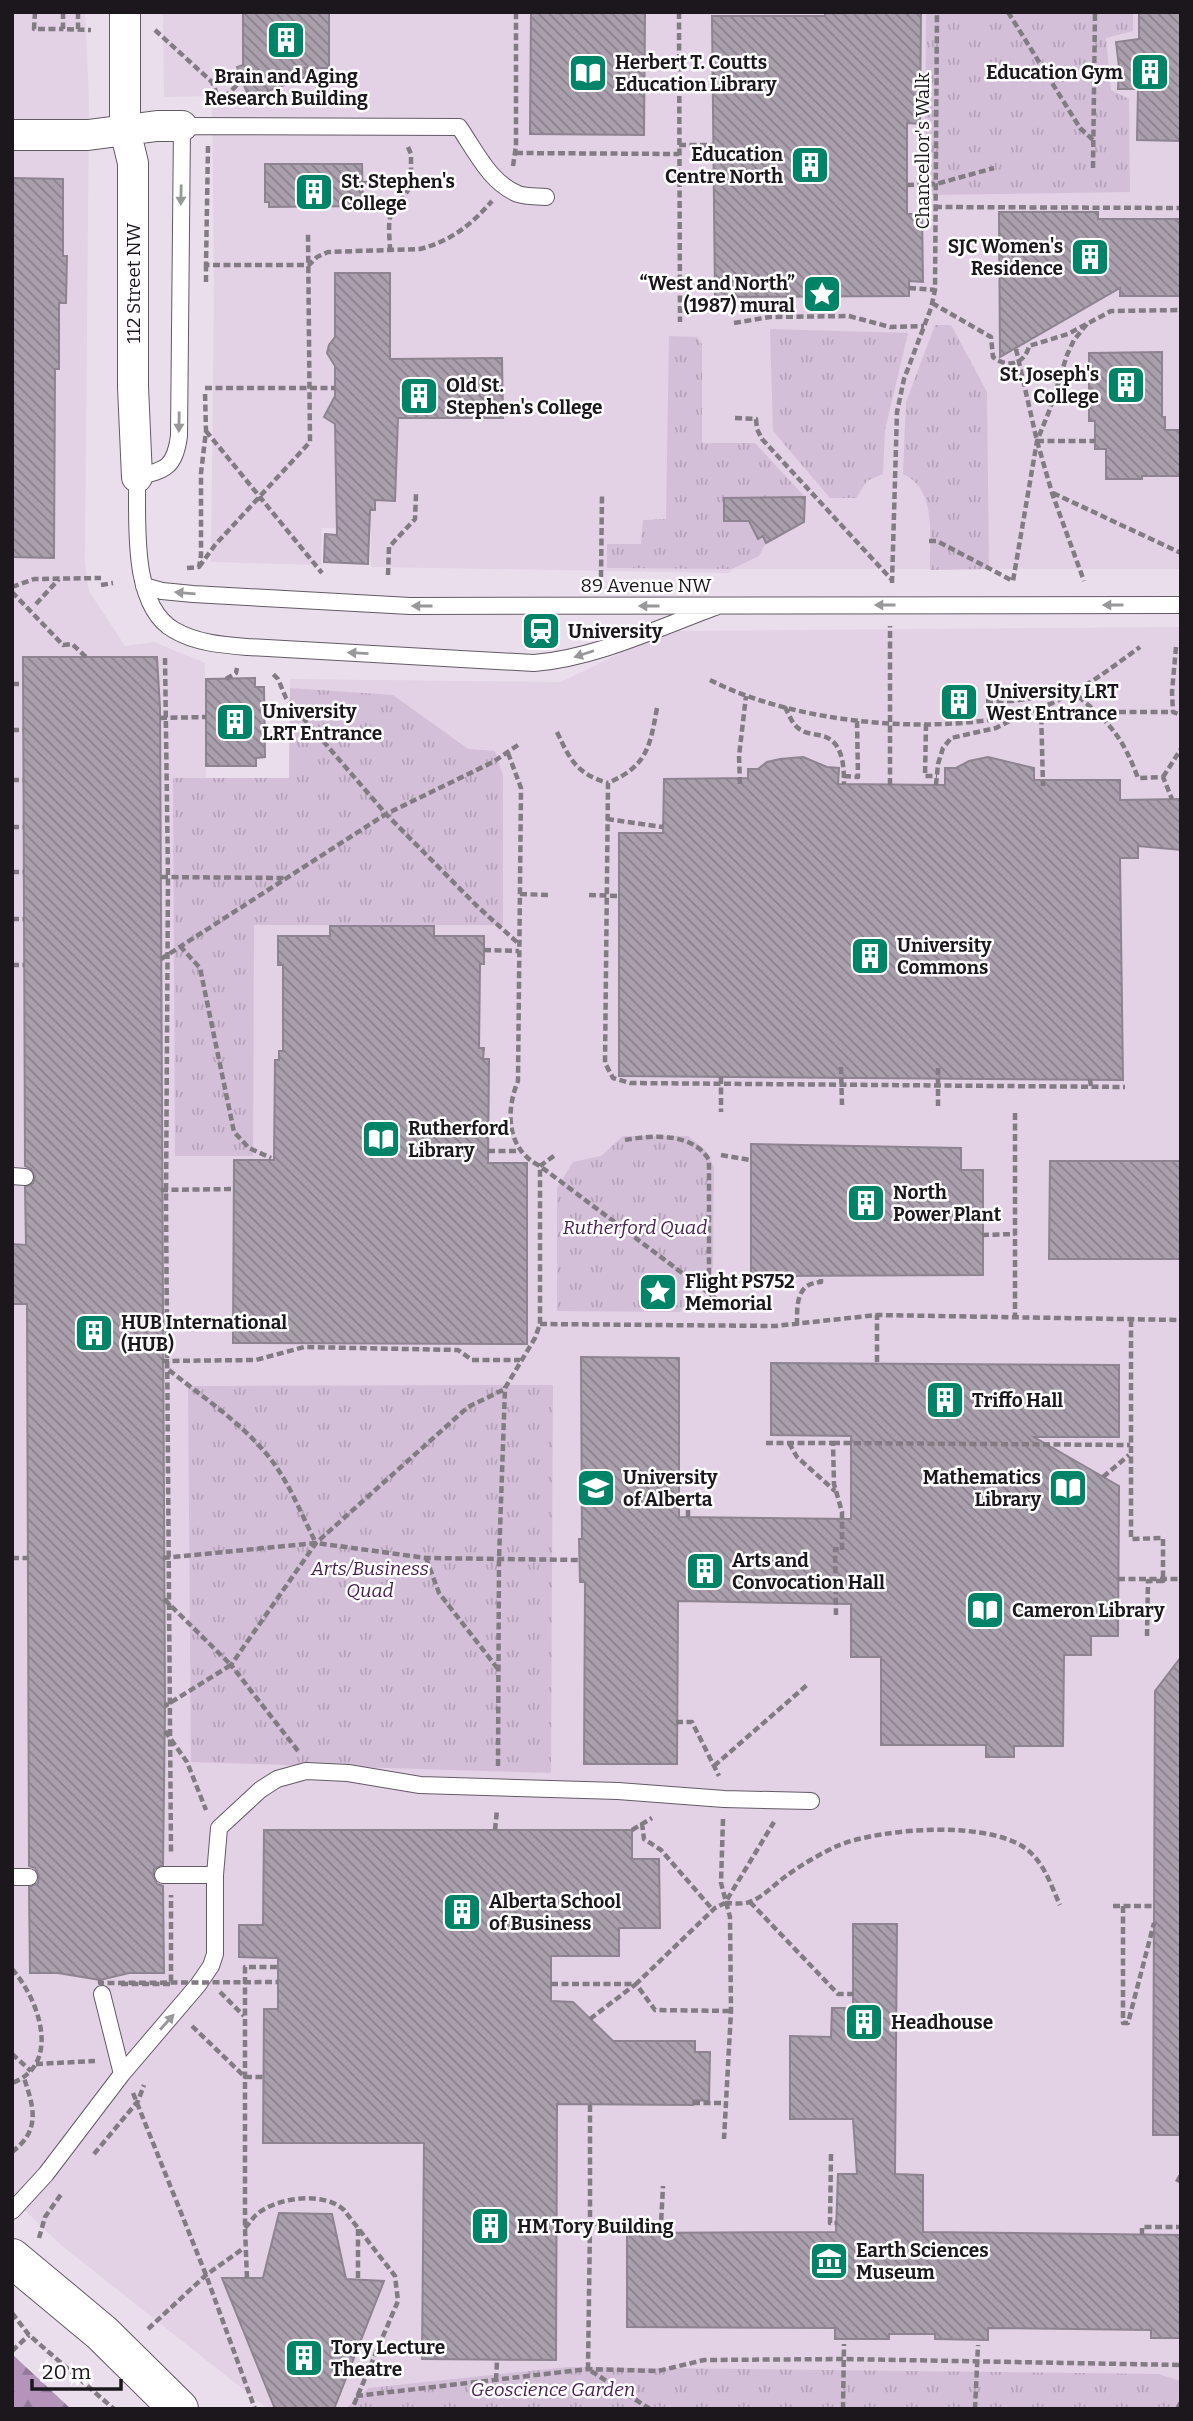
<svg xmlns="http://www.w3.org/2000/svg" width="1193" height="2421" viewBox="0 0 1193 2421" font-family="Bitter,serif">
<defs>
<pattern id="grass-tufts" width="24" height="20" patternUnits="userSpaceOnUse" patternTransform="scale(1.75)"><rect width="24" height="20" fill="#d4bfd8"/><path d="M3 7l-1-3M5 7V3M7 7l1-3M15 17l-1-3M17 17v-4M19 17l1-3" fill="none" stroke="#b5a3b9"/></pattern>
<pattern id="forest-firs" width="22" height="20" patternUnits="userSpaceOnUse" patternTransform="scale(1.75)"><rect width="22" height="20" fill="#b594bc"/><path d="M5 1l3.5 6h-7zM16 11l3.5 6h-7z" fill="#927898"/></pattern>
<pattern id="building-back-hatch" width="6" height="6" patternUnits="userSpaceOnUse" patternTransform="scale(1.75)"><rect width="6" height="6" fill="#aa9fad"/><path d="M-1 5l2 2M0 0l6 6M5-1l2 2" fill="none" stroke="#8a818c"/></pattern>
</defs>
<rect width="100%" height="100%" fill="#eadeec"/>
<path fill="#e3d1e6" d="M12 12H85L89 99 85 563 89 591 125 646 154 642 205 663 206 778H289L290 679 561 682 666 631 1181 627V2409H268L61 2245 12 2198Z
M163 12H1181V569H733L729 573 371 567V529L322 528 321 565 211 562 214 286 212 96 164 97Z"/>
<path fill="url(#grass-tufts)" d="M926 12H1133V31L1106 38 1111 90 1129 99 1130 192 925 195Z
M935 325H951L987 392 989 569 930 570C929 540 938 489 903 474L906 402Z
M770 329 908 333 885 430 883 474 867 481 856 498H830L773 431Z
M669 336 697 337 702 344V443H755L805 497 724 498V521H754L756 524 752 527 758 538 763 536 766 543 759 556 732 569 607 568V544H641L643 520 666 519Z
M290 688 393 695 468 749 495 751 503 776V925H254L253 1156H175L173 778H289Z
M623 1136H688L705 1150 714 1167 713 1267 680 1312 557 1311V1188L573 1162 601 1156Z
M553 1385 551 1773 191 1762 188 1386Z
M567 2367 1158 2374 1181 2381V2409H345L369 2388Z"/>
<path fill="url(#forest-firs)" d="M12 2354 71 2409H12Z"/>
<path fill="url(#building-back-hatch)" stroke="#8e8390" stroke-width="2" d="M243 12H329V68H305L306 77 249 98 237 67 243 65Z
M531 12H645L644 135 530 134Z
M825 12H921L920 124 907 123V214H922L923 282 909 281V296L715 297 712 16H825Z
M1139 12H1181V141L1137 140 1138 89H1118L1119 67 1116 42 1139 39Z
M265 164H362L363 206 269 207V202H265Z
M12 178 63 179V256H67L66 303H59V369H55L54 558 12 557Z
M999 212H1098V219H1181V296H1120V288L1000 357Z
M335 273H390V359L502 358 503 418H398L395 501 375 500V510H370L368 564 324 562 325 534 337 535 335 424 324 417 335 396V366L327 353 329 345 335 337Z
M1162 352V417H1165V430H1181V476H1142V479H1106V449H1095V421H1089V353Z
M805 497 804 522 766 543 763 536 758 539 749 521H724V498Z
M23 657H157L160 708 165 1706 163 1865 154 1869 153 1876 157 1884 163 1886 164 1973H129L100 1980 58 1973H30L29 1887 38 1883 39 1876 35 1868 29 1866 27 1304H12V1244L26 1245 25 1187 33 1183 35 1177 31 1169 25 1166Z
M255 678V687H264L265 757 256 758V766H206V679Z
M803 757 827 767 839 768 838 784 945 785V768H956L969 761 988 757 1034 768V780H1120V800L1181 799V850L1138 846V858H1120L1123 1080 619 1076V833H663L664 779 748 778V769H758L767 762 780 759Z
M330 926H434V936H484V964H480L479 1048H484L483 1059H489L488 1163H527V1344L233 1343 234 1160H274L275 1060H279V1051H283V965H278V936H330Z
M751 1144 961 1148V1170H983V1275L751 1276Z
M1050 1161H1181V1259H1049Z
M581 1357 679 1358V1517L851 1519V1436L771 1435V1363L1119 1365V1437H1034L1119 1486 1118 1636H1091V1655H1064L1063 1746H1014V1757H986V1745H881V1657H851V1604L678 1601 677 1764H584L585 1582H580L579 1539H582Z
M1181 1657V2135H1153L1155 1691Z
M264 1830H632V1859H659L660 1928H619V1956H551V2001L573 2002 613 2041H695V2052H710L709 2101 693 2100V2105L557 2104 556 2360 422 2359 424 2143H263L264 2009H278V1958L239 1957V1925H263Z
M853 1924H897L895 2174 923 2175V2232L1181 2235V2338H1151V2330L988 2328V2340L935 2339V2334H889V2339H835V2328L627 2327V2233L836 2232 838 2174H857L853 2119H790V2036L831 2037 832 2008H853Z
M279 2213 332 2214 346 2279 384 2281 334 2409H275L222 2278H263Z"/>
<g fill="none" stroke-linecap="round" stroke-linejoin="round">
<g stroke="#645a66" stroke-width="18">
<path id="lane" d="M546 197C537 196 527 197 518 194 490 183 475 150 459 127L182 126 179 436C175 467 166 470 137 477 138 520 130 605 174 630 196 643 223 645 248 647L534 663C596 658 660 627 718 606
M144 586 162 591 193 594 410 606 1181 605
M12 1176 25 1177
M215 1875 219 1828 260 1790 277 1779 306 1771 348 1773 420 1785 618 1791 724 1799 811 1801
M12 1877H29
M102 1994 122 2074
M12 2211 46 2174 122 2074 198 1985 211 1966 215 1954V1875H163"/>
</g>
<g stroke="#645a66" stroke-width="32">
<path id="street" d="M125 12V130L133 163V387L137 477
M12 135H88L157 126H182"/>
</g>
<g stroke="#645a66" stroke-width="40">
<path id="secondary" d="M12 2258 102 2333 179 2409"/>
</g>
<path stroke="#837b84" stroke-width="4.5" stroke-dasharray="7 3.5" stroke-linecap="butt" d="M35 12 34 29H63
M63 12V29L91 30
M78 12V29
M679 12 680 322
M1008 12 1080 128 1094 141
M155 30 212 82 220 102 242 80
M679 145H713
M208 146 206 265H309L317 257 328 252 420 249C451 241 471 225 492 201
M408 147 411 154V183
M516 153 679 154
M513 166 516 146V12
M1093 168 1095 12
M362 183 411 184C407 196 397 201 392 211 387 222 390 239 390 251
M907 185 936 184 994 168
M935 207 1181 208
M206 282V265
M909 288 935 290
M932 303 991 337 993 357C1007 369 1025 364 1029 346L1068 334 1111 311 1181 310
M734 323 770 317 849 316 890 327 924 326
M1016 349 1037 441 1052 493 1084 581
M205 388H335
M735 418 756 419 757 429 762 439 891 579
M206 431 322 573
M1037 441H1095
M1053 493 1181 553
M929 541H937L1013 581 1037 441 1050 409 1067 355 1074 340 1087 324
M199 567 215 545 310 442 308 234
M187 568 199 567 201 555V473L206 431 205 392
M388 575 389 547 415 519 416 494
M601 577 602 495
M892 583 897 412 904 379 931 308 935 290 937 12
M101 585 113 583
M12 587 34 579 101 578
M12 592 63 645 72 644 86 657
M36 604 59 579
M1176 647 1172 692 1173 712 1181 715
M165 658 168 877 166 1204 171 1854
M226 679 236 673 237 668
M710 680C795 724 943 738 1034 710 1074 697 1107 671 1140 647
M12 684H23
M986 701H1012L1073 692C1108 721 1122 735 1138 778L1163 777 1172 799
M785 707C789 715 793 726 801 730 807 734 816 734 823 736 843 742 844 766 844 784
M1041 707 1043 786
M657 708C650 747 647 766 608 783L605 1063 613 1078 630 1083 1125 1087
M1098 712H1173
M926 724 925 776H937
M12 730H23
M557 732C570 760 577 774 608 783
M518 745 493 762 386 814 477 906 519 944
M508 753 521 788 518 1081C505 1112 507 1150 540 1166L722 1303
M844 776 858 777 857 720
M1163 777 1181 749
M12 780H23
M740 784 739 756 746 696
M890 785V626
M936 785 938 764 943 748 951 738 996 728 1021 715
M607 819 663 827
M12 827H23
M12 872H24
M161 877 285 878
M520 894 548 895
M589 895 619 896
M12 919H24
M180 946 200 968 234 1132 249 1148 271 1158
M484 950 519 951
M161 959 386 814 286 698 278 679 271 672
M12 965H24
M841 1067 842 1105
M938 1068V1106
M721 1077V1112
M1090 1079 1091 1087
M1015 1113V1319
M625 1140C653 1135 692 1132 709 1160V1292
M488 1151H520
M721 1155 750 1160
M982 1235 1015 1234
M1131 1320V1539L1163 1538V1581H1148L1147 1636
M540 1324 775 1326 877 1315 1181 1320
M797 1325C797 1305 796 1283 821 1282V1276
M162 1361 256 1360 304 1347 458 1350 472 1360H520
M877 1362V1315
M169 1370C200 1395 236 1419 263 1450 287 1476 300 1512 316 1543
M766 1443H833L834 1484 842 1512V1550L835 1549 836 1615
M789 1443 797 1457 835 1491
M833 1443 1130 1445
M1103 1477 1129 1455
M688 1517V1503
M12 1558H29
M163 1558 316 1543 426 1558 579 1560
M426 1558 439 1593 498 1669
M164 1599 231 1665 165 1706
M676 1722H692L719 1776
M165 1731 187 1762 206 1810
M298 1751 231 1665 316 1543 468 1407 505 1389
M498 1766 499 1559 505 1388 535 1338 540 1324V1166L555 1155
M714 1766 807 1685
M723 1819 721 1883 730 1917 731 2011 724 2139
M642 1823 644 1839 661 1850 713 1910
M495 1830 497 1810
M632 1830 652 1818
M750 1902 838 1994H853
M725 1903C734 1903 744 1905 752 1901 764 1896 775 1884 786 1876 801 1865 820 1854 837 1846 879 1828 998 1818 1032 1854 1046 1868 1052 1888 1060 1905
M1113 1906H1155
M1123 1906V2023H1128L1154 1923
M12 1969C38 1998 63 2064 12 2083
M121 1984H171V1895
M551 1984H636L715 1908 725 1903 774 1822
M220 1992 244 2016
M590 2019 636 1984 655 2010 731 2011
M192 2026 245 2077H264
M12 2054 31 2071
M36 2064 95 2061
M133 2093 206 2275 255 2409
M693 2103H724
M590 2105V2224H593
M12 2152C41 2130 34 2108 24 2078
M94 2154 138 2101 144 2085
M831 2154 830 2223H837
M1177 2182 1181 2175
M245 2228C249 2224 252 2219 256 2215 276 2197 324 2191 344 2210L395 2276 398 2301 352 2409
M358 2229V2279
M1142 2235V2227H1181
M39 2238 45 2217 62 2193
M247 2278 245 2229V1967H279
M12 2313 29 2335 114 2409
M148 2329 206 2275 244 2248
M12 2351 29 2335
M496 2380 497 2361
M356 2396 588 2369 658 2371 704 2360 844 2359 1181 2365
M650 2409 588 2369 590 2224H661L663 2186
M843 2409 844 2344
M975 2409 978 2345
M1177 2409 1181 2402"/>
<use href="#lane" stroke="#fff" stroke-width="16"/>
<use href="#street" stroke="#fff" stroke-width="30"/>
<use href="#secondary" stroke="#fff" stroke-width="38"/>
<path stroke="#837b84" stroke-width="4.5" stroke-dasharray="7 3.5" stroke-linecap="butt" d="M160 718 206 717
M161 1190 233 1189
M1118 1579H1181
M100 1980V1983L278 1982"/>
</g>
<defs><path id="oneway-solid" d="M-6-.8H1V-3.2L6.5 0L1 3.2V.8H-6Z" transform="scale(1.75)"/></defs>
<g fill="#989799">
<use href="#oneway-solid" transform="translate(181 195) rotate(91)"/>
<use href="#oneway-solid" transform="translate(179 422) rotate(91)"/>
<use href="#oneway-solid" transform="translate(185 593) rotate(-175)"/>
<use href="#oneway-solid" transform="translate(885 605) rotate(180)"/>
<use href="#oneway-solid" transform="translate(1113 605) rotate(-180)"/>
<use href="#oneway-solid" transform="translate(422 606) rotate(-180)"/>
<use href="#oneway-solid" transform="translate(649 606) rotate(180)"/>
<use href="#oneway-solid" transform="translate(358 653) rotate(-177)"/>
<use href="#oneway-solid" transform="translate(584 654) rotate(162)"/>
<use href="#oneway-solid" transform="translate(167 2022) rotate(-48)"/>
</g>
<defs>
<g id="building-square" transform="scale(2.0125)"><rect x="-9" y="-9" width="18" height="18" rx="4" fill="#008467" stroke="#fff"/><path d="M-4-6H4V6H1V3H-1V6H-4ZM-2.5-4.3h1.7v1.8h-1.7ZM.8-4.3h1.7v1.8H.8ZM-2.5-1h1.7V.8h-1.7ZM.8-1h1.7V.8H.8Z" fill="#fff"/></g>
<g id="library-square" transform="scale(2.0125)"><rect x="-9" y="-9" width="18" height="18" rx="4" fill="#008467" stroke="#fff"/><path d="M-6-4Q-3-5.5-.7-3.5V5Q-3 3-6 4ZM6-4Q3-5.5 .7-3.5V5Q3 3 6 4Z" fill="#fff"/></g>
<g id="sight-square" transform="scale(2.0125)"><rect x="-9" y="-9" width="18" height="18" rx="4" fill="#008467" stroke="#fff"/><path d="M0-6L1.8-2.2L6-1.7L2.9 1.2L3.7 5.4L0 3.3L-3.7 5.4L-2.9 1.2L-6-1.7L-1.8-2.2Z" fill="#fff"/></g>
<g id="station-square" transform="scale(2.0125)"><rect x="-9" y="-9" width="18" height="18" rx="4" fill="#008467" stroke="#fff"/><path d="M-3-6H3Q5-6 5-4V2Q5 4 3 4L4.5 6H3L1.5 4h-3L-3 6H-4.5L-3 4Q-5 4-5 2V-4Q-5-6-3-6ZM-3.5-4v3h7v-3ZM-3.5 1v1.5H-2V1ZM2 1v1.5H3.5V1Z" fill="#fff"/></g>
<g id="university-square" transform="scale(2.0125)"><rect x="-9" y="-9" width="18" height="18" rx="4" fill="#008467" stroke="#fff"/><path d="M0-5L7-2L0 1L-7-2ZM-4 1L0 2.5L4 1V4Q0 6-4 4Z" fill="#fff"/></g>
<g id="museum-square" transform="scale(2.0125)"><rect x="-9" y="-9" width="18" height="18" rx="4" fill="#008467" stroke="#fff"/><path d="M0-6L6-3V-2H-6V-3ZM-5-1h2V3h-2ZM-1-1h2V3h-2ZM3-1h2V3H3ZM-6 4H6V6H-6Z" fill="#fff"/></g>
</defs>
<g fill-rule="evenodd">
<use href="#building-square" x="286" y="40"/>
<use href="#building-square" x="1150" y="72"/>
<use href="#library-square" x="588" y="73"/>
<use href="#building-square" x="810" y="165"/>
<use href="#building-square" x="314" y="192"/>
<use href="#building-square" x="1090" y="257"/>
<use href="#sight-square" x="822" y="294"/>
<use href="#building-square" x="1126" y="385"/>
<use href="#building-square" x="419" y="396"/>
<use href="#station-square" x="541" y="631"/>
<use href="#building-square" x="959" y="702"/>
<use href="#building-square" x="235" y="722"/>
<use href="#building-square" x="870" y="956"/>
<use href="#library-square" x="381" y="1139"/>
<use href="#building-square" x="866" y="1203"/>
<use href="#sight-square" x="658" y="1292"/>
<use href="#building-square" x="94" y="1333"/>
<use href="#building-square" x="945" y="1400"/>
<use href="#university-square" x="596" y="1488"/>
<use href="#library-square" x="1068" y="1488"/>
<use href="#building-square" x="705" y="1571"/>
<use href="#library-square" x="985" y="1610"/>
<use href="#building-square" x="462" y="1912"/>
<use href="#building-square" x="864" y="2022"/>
<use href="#building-square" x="490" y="2226"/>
<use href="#museum-square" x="829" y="2261"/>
<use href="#building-square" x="304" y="2358"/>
</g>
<g text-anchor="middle" stroke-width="5" stroke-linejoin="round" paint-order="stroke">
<g font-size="19" font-weight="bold" fill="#1b171c" stroke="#fff" text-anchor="start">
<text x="615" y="69">Herbert T. Coutts<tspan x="615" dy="22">Education Library</tspan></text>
<text x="1123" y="79" text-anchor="end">Education Gym</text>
<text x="286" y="83" text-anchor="middle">Brain and Aging<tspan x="286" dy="22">Research Building</tspan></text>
<text x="783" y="161" text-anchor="end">Education<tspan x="783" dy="22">Centre North</tspan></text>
<text x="341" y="188">St. Stephen's<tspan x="341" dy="22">College</tspan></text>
<text x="1063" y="253" text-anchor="end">SJC Women's<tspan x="1063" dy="22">Residence</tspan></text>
<text x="795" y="290" text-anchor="end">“West and North”<tspan x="795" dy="22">(1987) mural</tspan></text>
<text x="1099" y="381" text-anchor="end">St. Joseph's<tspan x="1099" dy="22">College</tspan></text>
<text x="446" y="392">Old St.<tspan x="446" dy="22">Stephen's College</tspan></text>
<text x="568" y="638">University</text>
<text x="986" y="698">University LRT<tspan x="986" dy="22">West Entrance</tspan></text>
<text x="262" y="718">University<tspan x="262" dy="22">LRT Entrance</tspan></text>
<text x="897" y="952">University<tspan x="897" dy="22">Commons</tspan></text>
<text x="408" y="1135">Rutherford<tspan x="408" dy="22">Library</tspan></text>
<text x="893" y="1199">North<tspan x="893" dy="22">Power Plant</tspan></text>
<text x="685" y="1288">Flight PS752<tspan x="685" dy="22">Memorial</tspan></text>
<text x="121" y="1329">HUB International<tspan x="121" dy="22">(HUB)</tspan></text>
<text x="972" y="1407">Triffo Hall</text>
<text x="623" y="1484">University<tspan x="623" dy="22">of Alberta</tspan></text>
<text x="1041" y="1484" text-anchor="end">Mathematics<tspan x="1041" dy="22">Library</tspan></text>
<text x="732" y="1567">Arts and<tspan x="732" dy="22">Convocation Hall</tspan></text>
<text x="1012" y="1617">Cameron Library</text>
<text x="489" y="1908">Alberta School<tspan x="489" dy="22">of Business</tspan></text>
<text x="891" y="2029">Headhouse</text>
<text x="517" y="2233">HM Tory Building</text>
<text x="856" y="2257">Earth Sciences<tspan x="856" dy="22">Museum</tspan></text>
<text x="331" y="2354">Tory Lecture<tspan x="331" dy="22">Theatre</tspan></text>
</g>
<g font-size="19" fill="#1b171c" stroke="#fff">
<text transform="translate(922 151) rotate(-90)" y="7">Chancellor's Walk</text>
<text transform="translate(133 283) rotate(-90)" y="7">112 Street NW</text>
<text x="646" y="592">89 Avenue NW</text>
</g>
<g font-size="19" font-style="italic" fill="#481e50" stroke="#fff">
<text x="635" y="1234">Rutherford Quad</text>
<text x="370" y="1575">Arts/Business<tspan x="370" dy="22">Quad</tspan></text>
<text x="553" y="2396">Geoscience Garden</text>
</g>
</g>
<rect width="1193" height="2421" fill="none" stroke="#1b171c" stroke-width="28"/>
<path d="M32 2379v10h89v-10" fill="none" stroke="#1b171c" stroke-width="3.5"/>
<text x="42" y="2379" font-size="21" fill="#1b171c" stroke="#ffffff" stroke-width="5" paint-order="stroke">20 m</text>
</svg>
